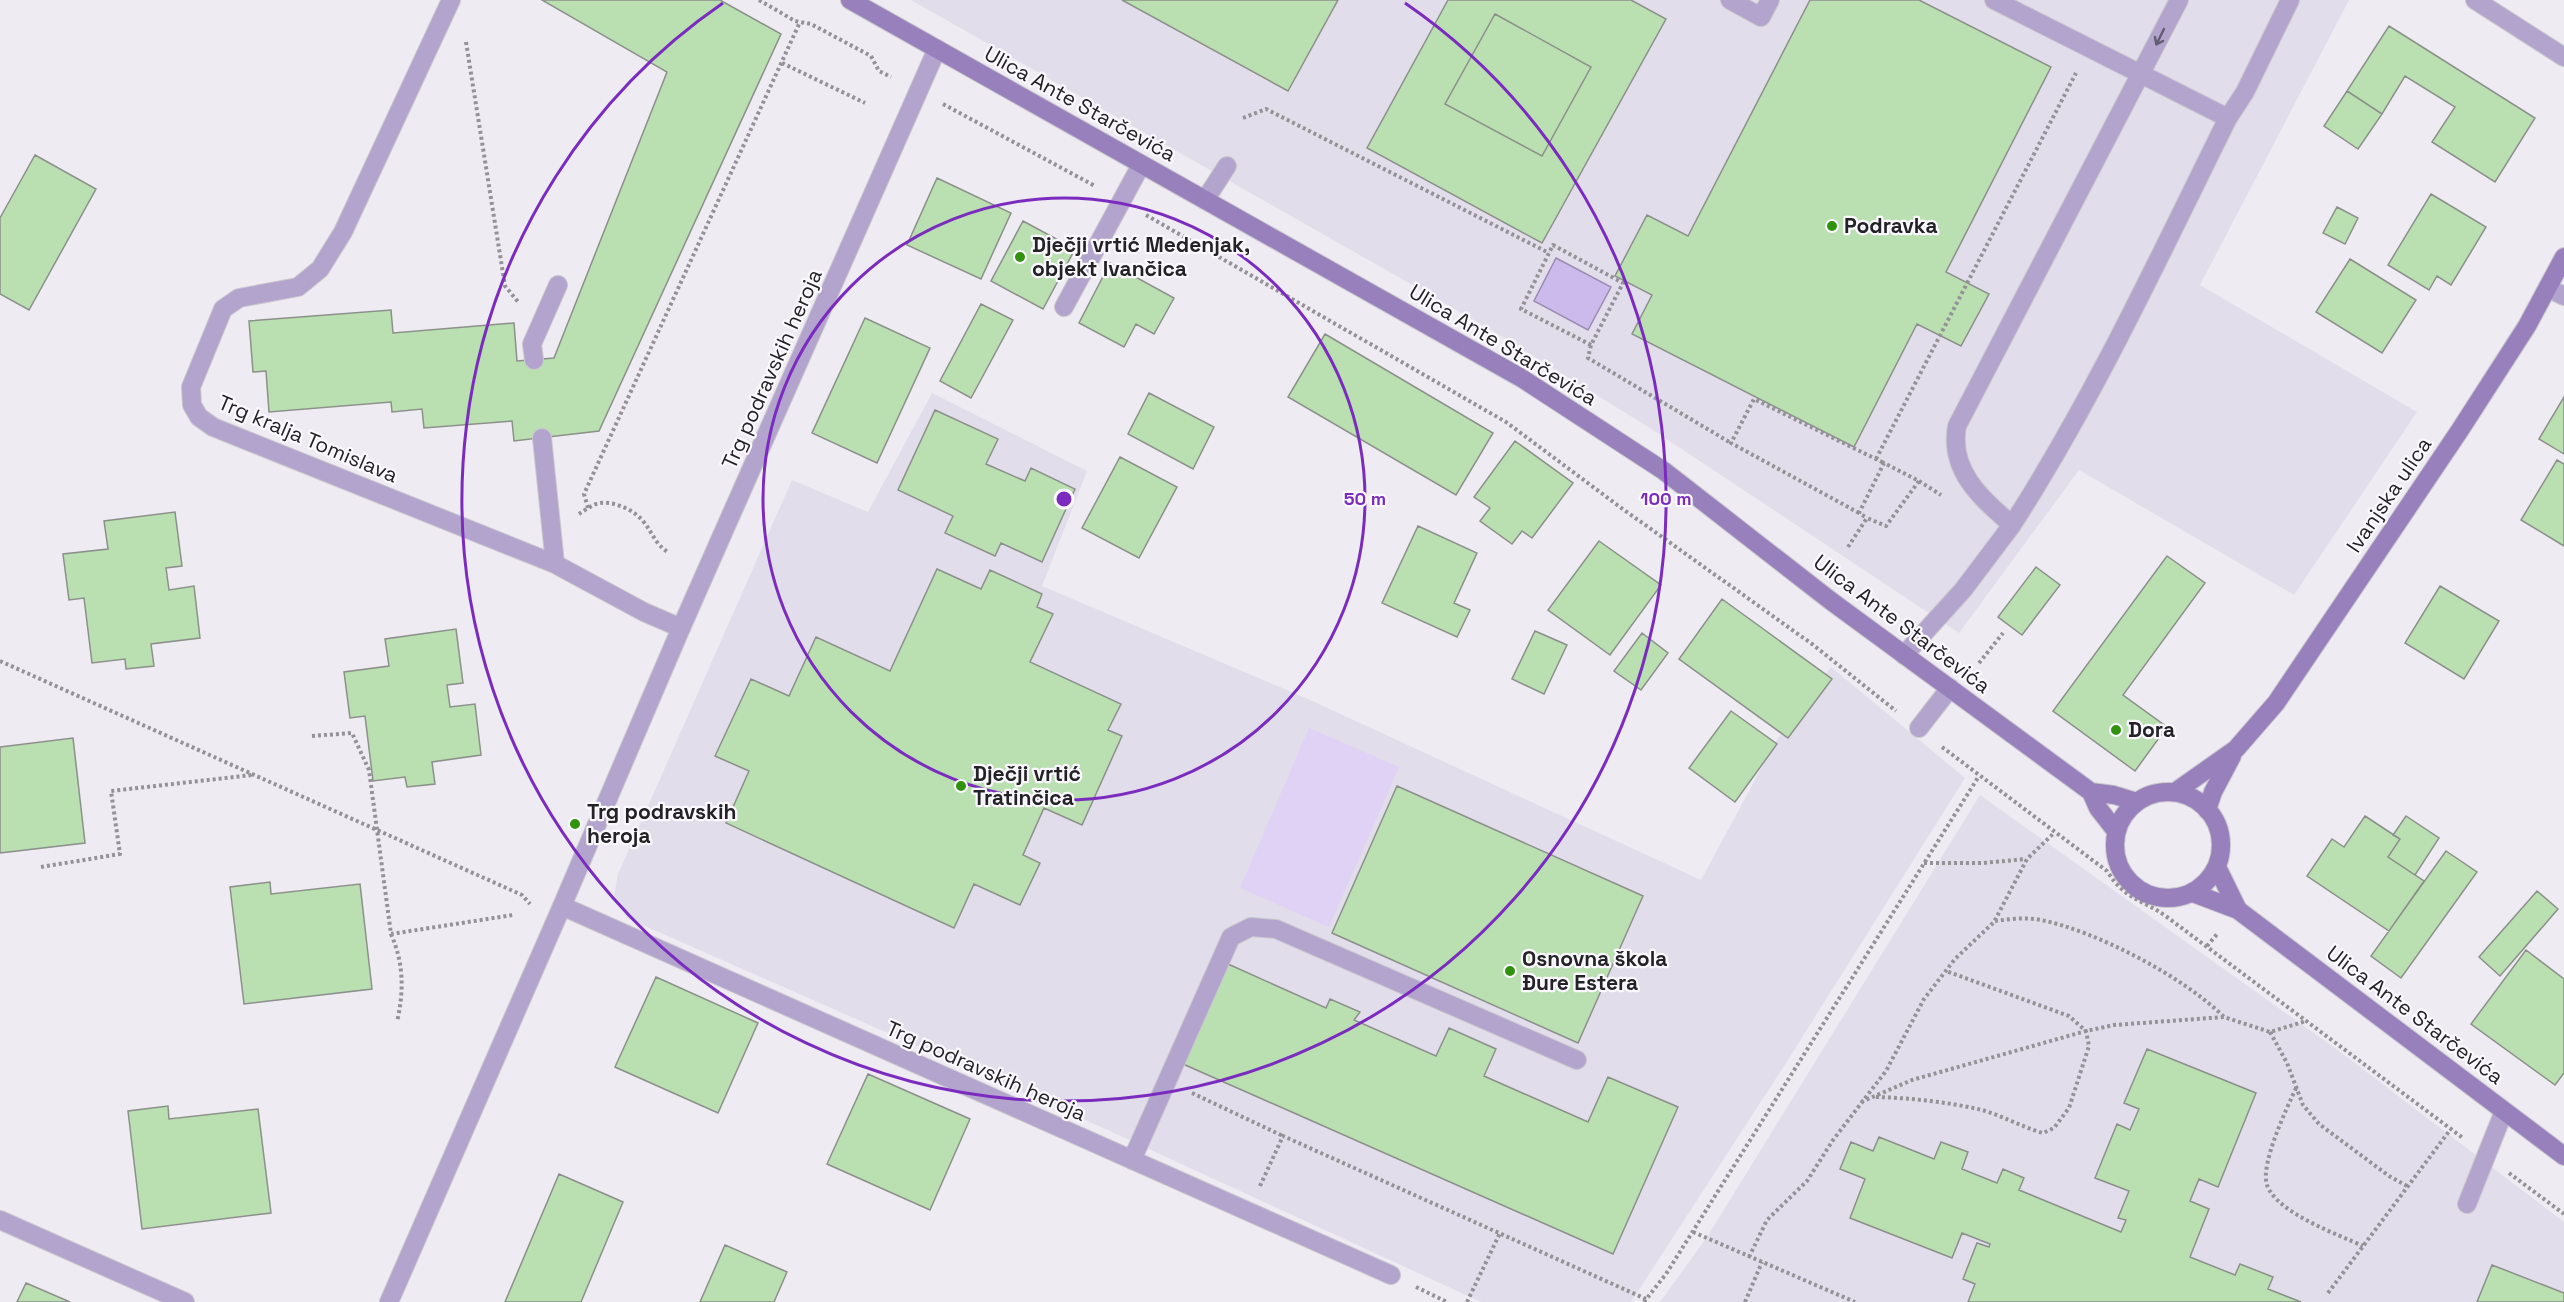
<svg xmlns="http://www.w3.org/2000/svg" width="2564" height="1302" viewBox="0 0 2564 1302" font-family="'Space Grotesk',sans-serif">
<rect width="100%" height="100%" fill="#eeebf2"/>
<path fill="#e2ddeb" d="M911 0H2349L2200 285 2417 412 2294 595 2079 470 1959 633 1650 428 1488 328Z
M932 393 1087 471 1042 586 1308 699 1701 880 1776 741 1831 667 1965 778 1786 1063 1631 1302H1481L1101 1127 627 918 614 896 618 874 792 480 868 512Z
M1980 795 2339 1051 2564 1222V1302H1660L1707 1237Z"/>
<path fill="#dfd2f5" d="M1309 728 1399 767 1329 927 1240 888Z"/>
<path fill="#cdbaed" stroke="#9a8cb1" stroke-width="1.5" d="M1556 258 1611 287 1588 330 1534 301Z"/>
<path fill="#badfb1" stroke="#8c908b" stroke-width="1.5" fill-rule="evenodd" d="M542 0H720L781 34 599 431 514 441 512 421 424 428 422 409 392 412 391 402 269 412 266 371 253 372 249 321 391 310 393 333 514 323 517 361 554 358 667 72Z
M1122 0H1338L1288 91Z
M1448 0H1631L1666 19 1542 243 1367 148ZM1495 14 1591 67 1542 156 1445 104Z
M1810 0H1919L2051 67 1946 272 1989 294 1961 346 1917 324 1854 447 1632 334 1652 295 1615 276 1647 215 1688 236Z
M1495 14 1591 67 1542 156 1445 104Z
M2389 26 2535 118 2495 182 2432 142 2455 107 2405 76 2382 114 2347 91Z
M2347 91 2382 114 2358 149 2324 126Z
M35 155 96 189 29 310 0 294V218Z
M937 178 1011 213 981 279 907 245Z
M2431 194 2486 227 2451 285 2437 276 2429 290 2388 265Z
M2337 207 2358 218 2345 244 2323 233Z
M1023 221 1075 249 1043 309 991 281Z
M2350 259 2416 300 2382 353 2316 312Z
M1110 263 1174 298 1154 334 1136 324 1124 347 1079 323Z
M981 304 1013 320 971 398 940 381Z
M865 318 930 348 877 463 812 433Z
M1325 334 1493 433 1456 495 1288 397Z
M1149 393 1214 427 1193 469 1128 434Z
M2564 397V454L2539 439Z
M935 410 998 439 986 464 1025 481 1031 468 1075 489 1042 562 1001 543 995 556 945 533 953 516 898 490Z
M1515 441 1573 483 1532 538 1522 531 1512 544 1480 521 1490 508 1474 497Z
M1120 457 1177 487 1139 558 1082 528Z
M2557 460 2564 464V546L2521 520Z
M175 512 182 566 166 568 169 590 194 586 200 638 151 644 154 666 126 669 125 659 92 663 84 598 69 600 63 554 108 549 104 521Z
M1418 526 1477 553 1454 603 1470 610 1457 637 1382 603Z
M1599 541 1661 585 1610 655 1548 610Z
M2167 556 2205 583 2123 695 2167 727 2135 771 2053 711Z
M2036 567 2060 585 2022 635 1998 617Z
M937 569 981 589 990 570 1042 594 1037 607 1053 614 1030 662 1121 704 1108 730 1122 736 1082 825 1044 808 1023 855 1040 863 1020 905 974 884 954 928 726 823 749 771 715 756 751 679 789 696 816 637 890 671Z
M2440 586 2499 621 2464 679 2405 643Z
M1722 599 1832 679 1788 738 1679 659Z
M456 629 463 683 447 685 450 707 475 704 481 755 432 762 435 784 407 787 405 777 373 781 365 716 350 718 344 672 389 666 385 639Z
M1535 631 1567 645 1544 694 1512 679Z
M1642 633 1668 653 1641 690 1614 671Z
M1731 711 1777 744 1735 802 1689 768Z
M73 738 85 843 0 853V747Z
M1397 786 1643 896 1578 1043 1332 933Z
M2365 816 2400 839 2388 857 2424 881 2389 931 2307 876 2332 839 2344 847Z
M2406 816 2439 838 2415 875 2388 857 2400 839 2393 835Z
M2446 851 2477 872 2401 978 2371 956Z
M270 882 271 894 360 884 372 989 244 1004 230 887Z
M2537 891 2558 909 2500 976 2479 957Z
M2526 950 2564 979V1073L2555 1085 2471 1024Z
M1228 964 1326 1008 1330 999 1360 1012 1354 1020 1436 1056 1449 1028 1496 1049 1484 1076 1588 1122 1608 1077 1678 1107 1613 1254 1183 1064Z
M656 977 758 1023 718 1113 615 1067Z
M2147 1049 2256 1093 2218 1187 2199 1179 2190 1201 2209 1209 2190 1257 2235 1275 2240 1264 2273 1277 2268 1289 2301 1302H1968L1975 1284 1963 1279 1977 1243 1989 1247 1990 1244 1962 1233 1952 1258 1850 1218 1865 1179 1840 1169 1851 1142 1873 1151 1879 1137 1934 1159 1941 1142 1968 1152 1962 1169 1997 1183 2003 1169 2024 1178 2019 1190 2121 1232 2126 1220 2118 1218 2129 1191 2095 1178 2117 1124 2130 1130 2139 1109 2124 1103Z
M868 1074 970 1119 930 1210 827 1164Z
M168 1106 169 1119 258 1109 271 1213 142 1229 128 1111Z
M559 1174 623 1202 581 1302H505Z
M725 1245 787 1272 774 1302H700Z
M2492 1265 2564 1293V1302H2477Z
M26 1283 70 1302H17Z"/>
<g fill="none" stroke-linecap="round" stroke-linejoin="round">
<g stroke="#c9c7cd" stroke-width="20">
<path id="service" d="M451 0 343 232 320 269 298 287 239 298 223 309 191 387 192 405 199 417 213 427 555 564 644 612 681 628
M1730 0 1761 17 1770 0
M1994 0 2228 118
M2179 0 1957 426C1949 471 1981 498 2012 525 2095 396 2160 255 2228 118L2245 92 2290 0
M2475 0 2564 57
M1205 200 1227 166
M2548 288 2564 296
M1064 307 1141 165
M534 360 532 344 558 285
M542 438 555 564
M1904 655 1963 590 2012 525
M1919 728 1950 688
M562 906 1391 1275
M1132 1160 1231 937 1251 927 1276 929 1577 1060
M2467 1204 2504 1111
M0 1220 185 1302"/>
</g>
<g stroke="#c9c7cd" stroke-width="20">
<path id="minor" d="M389 1302 562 906 681 628 937 49"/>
</g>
<g stroke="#c9c7cd" stroke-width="20">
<path id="secondary" d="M850 0 1523 379 1664 471 1831 601 2091 792 2098 808 2116 831
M2115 845a53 53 0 1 1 106 0a53 53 0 1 1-106 0Z
M2091 792 2114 795 2137 802
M2175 792 2236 749 2276 703 2460 430 2527 326 2564 257
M2207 810 2213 792 2232 756
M2217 867 2238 910
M2193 893 2238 910 2564 1156"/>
</g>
<path stroke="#949297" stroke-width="4" stroke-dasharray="3 3" stroke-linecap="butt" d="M759 0 795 21 811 24 871 56 879 71 891 77
M466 42 505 286 519 303
M782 63 865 103
M943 104 1095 186
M1243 118 1266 109 1549 253
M1146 215 1506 422 1620 507 1812 644 1896 711
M1591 345 1521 309 1553 245 1623 283 1591 345 1588 358 1731 443
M1876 459 2076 73
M1919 481 1941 495
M588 508 584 494 800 22
M1859 513 1731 443 1754 399 1884 463
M579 514C585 510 593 504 600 503 614 501 634 510 643 521 653 533 654 543 669 553
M1848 547 1867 518 1886 526 1919 481 1884 463 1859 513 1867 518
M0 661 522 895 530 904
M1979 663 2003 633
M312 736 352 733 369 770 391 934 513 915
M1942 747 2107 871C2125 900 2142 899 2167 917L2463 1138
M1924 863H1983L2026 859
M41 867 120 854 111 791 252 775
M1995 921C2010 919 2026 917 2041 920 2096 931 2184 977 2224 1017
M391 934C404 964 404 991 397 1022
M2207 946 2218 933
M2270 1032 2287 1063 2303 1105 2319 1124 2389 1176 2407 1186
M2296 1088C2287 1108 2260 1164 2267 1185 2277 1213 2337 1234 2363 1246
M1192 1093 1283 1136
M1876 1097C1911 1098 1948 1102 1982 1110 2003 1116 2022 1127 2043 1133L2054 1128 2069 1108 2089 1046 2086 1031 2069 1016 1946 971
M1861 1102 1912 1080 2086 1031 2114 1025 2224 1017 2270 1032 2306 1021
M2509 1173 2564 1214
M1260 1186 1283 1136 1646 1299
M1693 1232 1855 1302
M1749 1257 1767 1220 1807 1181 1833 1140 1886 1071 1924 999 1955 959 1994 922 2027 859 2054 833
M1416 1287 1447 1302
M2328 1293 2450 1130
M1467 1302 1500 1233
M1644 1302 1666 1274 1979 776
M1745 1302 1762 1262"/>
<use href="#service" stroke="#b3a4cd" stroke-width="18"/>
<use href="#minor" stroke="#b3a4cd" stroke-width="18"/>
<use href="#secondary" stroke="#9780bb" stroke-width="18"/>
</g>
<defs><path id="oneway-shaft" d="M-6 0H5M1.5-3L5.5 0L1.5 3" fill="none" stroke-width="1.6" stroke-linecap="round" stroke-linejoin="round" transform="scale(1.5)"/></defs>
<use stroke="#645c70" href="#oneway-shaft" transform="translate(2160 37) rotate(116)"/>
<g fill="none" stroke="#7b2cbf" stroke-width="3">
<circle cx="1064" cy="499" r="301"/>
<path d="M1405 3A602 602 0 1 1 723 3"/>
</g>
<g fill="#31920e" stroke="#fbf9ff" stroke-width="2">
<circle cx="1832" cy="226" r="6"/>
<circle cx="1020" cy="257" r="6"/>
<circle cx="2116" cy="730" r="6"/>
<circle cx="961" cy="786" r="6"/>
<circle cx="575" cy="824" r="6"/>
<circle cx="1510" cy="971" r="6"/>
</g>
<g text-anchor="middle" stroke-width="4.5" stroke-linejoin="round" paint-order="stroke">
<g font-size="21" fill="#232224" stroke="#fbf9ff">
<text transform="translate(1080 104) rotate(29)" y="7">Ulica Ante Starčevića</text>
<text transform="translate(1503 345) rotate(31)" y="7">Ulica Ante Starčevića</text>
<text transform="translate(772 369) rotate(-66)" y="7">Trg podravskih heroja</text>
<text transform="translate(308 439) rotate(23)" y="7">Trg kralja Tomislava</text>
<text transform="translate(2389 495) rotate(-56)" y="7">Ivanjska ulica</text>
<text transform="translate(1902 624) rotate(37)" y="7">Ulica Ante Starčevića</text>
<text transform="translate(2415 1015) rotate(37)" y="7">Ulica Ante Starčevića</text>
<text transform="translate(986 1071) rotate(24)" y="7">Trg podravskih heroja</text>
</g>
<g font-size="21" font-weight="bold" fill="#232224" stroke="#fbf9ff" text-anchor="start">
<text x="1844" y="233">Podravka</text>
<text x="1032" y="252">Dječji vrtić Medenjak,<tspan x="1032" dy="24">objekt Ivančica</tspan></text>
<text x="2128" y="737">Dora</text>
<text x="973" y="781">Dječji vrtić<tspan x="973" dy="24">Tratinčica</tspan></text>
<text x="587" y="819">Trg podravskih<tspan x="587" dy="24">heroja</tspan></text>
<text x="1522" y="966">Osnovna škola<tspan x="1522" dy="24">Đure Estera</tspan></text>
</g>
</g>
<circle cx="1064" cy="499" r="9" fill="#7b2cbf" stroke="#fbf9ff" stroke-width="3"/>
<g font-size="18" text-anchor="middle" font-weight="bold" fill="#7b2cbf" stroke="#fbf9ff" stroke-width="4.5" stroke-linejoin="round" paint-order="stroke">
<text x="1365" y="505">50 m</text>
<text x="1666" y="505">100 m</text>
</g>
</svg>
